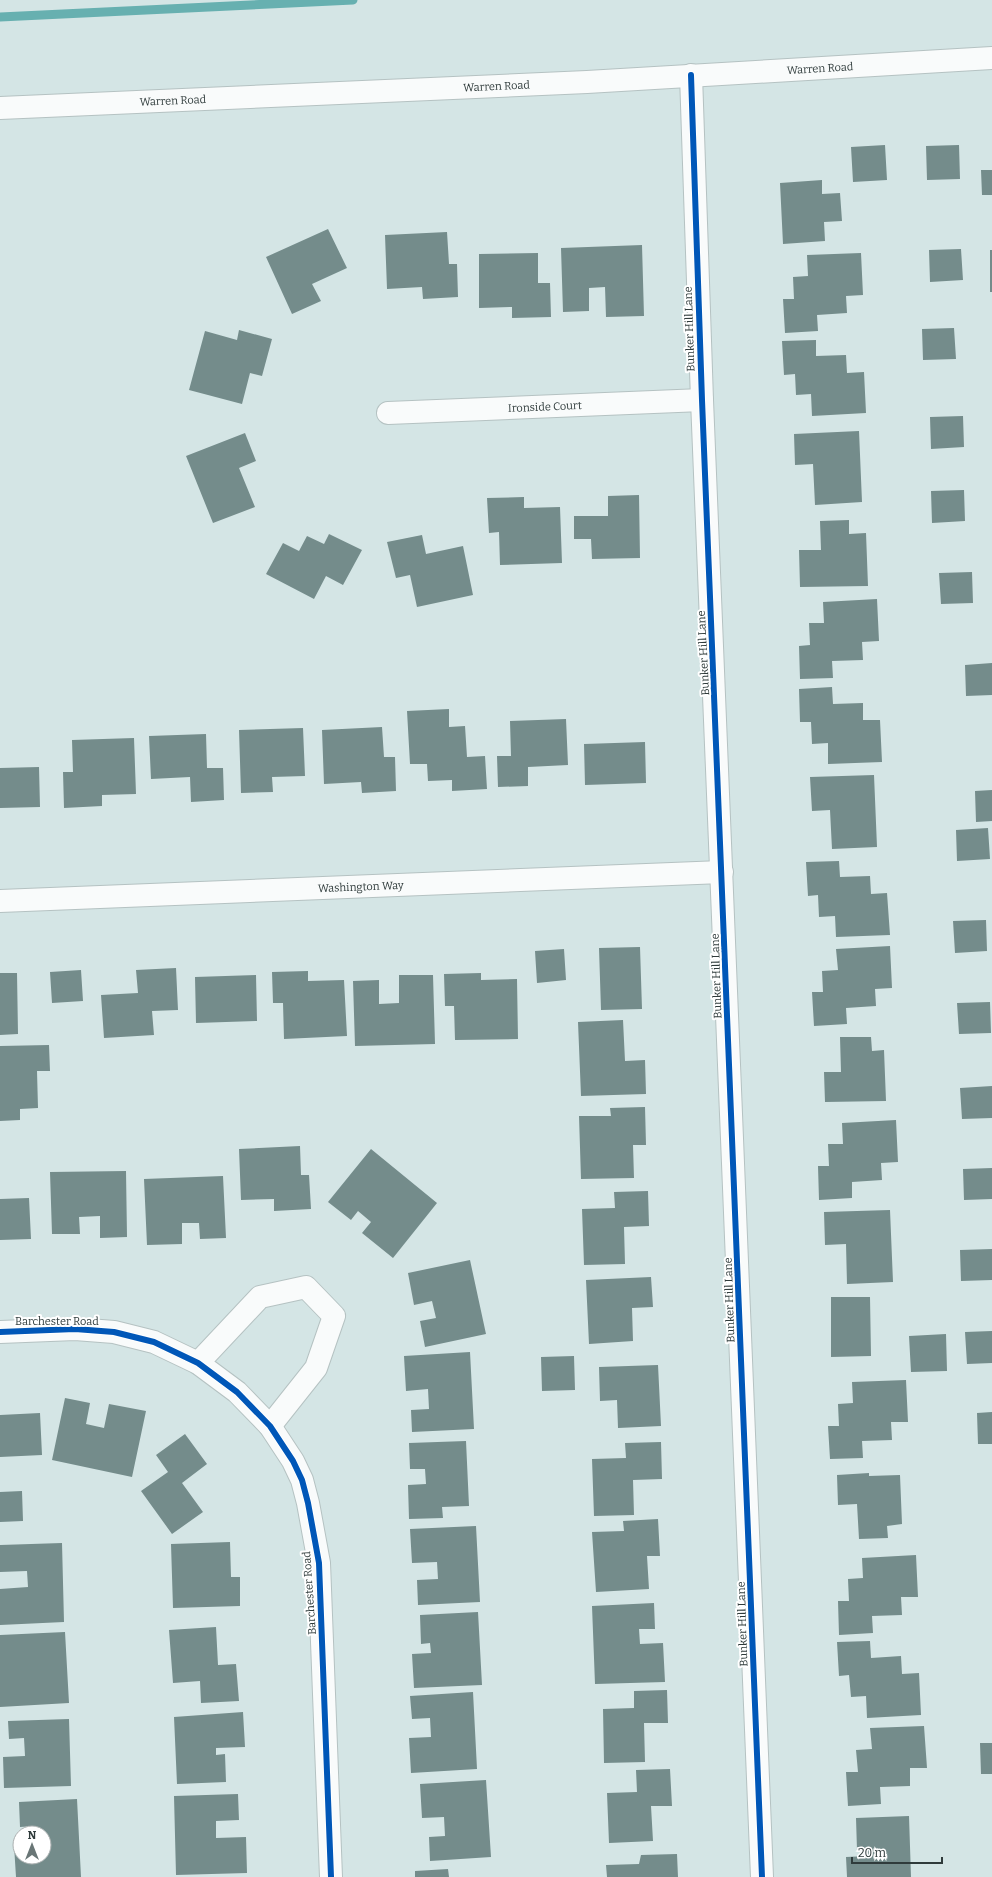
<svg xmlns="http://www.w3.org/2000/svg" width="992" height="1877" viewBox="0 0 992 1877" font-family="Bitter,serif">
<rect width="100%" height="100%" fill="#d4e5e5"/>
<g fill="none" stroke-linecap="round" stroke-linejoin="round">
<path stroke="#67b0b0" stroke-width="9" d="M0 17 353 0"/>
</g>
<path fill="#748c8b" d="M885 145 887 180 853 182 851 147Z
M959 145 960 179 927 180 926 146Z
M981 170H992V195H982Z
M822 180V194L840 193 842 221 824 222 825 241 783 244 780 183Z
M328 229 347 268 312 284 321 301 292 314 266 257Z
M447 232 449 264H457L458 297 423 299 422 287 387 289 385 235Z
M642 245 644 316 606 317 605 287 589 288V311L563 312 561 248Z
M961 249 963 280 930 282 929 250Z
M990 250H992V292H990Z
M538 253V283H550L551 317 512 318V307L479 308V254Z
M861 253 863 295 846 296 847 313 817 315 818 331 785 333 783 299H794L793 277 808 276 807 255Z
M954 328 956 359 923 360 922 329Z
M239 330 272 339 262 376 250 373 242 404 189 390 205 331 237 340Z
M816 340V356L846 355 847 373 864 372 866 413 812 416 811 394 796 395 795 374 784 375 782 341Z
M963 416 964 447 931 449 930 417Z
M859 431 862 502 815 505 813 464 795 465 794 434Z
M245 433 256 461 239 468 255 507 213 523 186 456Z
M964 490 965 521 932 523 931 491Z
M639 495 640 558 592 559 591 539H574V516H608V496Z
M524 497V508L560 507 562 563 500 565 499 532 489 533 487 498Z
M849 520V534L866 533 868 586 800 587 799 550H821L820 521Z
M329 534 362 550 343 585 326 576 314 599 266 574 283 543 299 551 307 536 324 544Z
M422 535 426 554 463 546 473 595 417 607 410 575 396 578 387 542Z
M972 572 973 603 941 604 939 573Z
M877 599 879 641 862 642 863 660 832 661 833 678 800 679 799 646 810 645 809 623H824L823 602Z
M992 663V695L966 696 965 665Z
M832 687 833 704 863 703V720H880L882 762 828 764V743L812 744 811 722H800L799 689Z
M449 709V727L465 726 467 757 485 756 487 789 452 791V780L428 781 427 764H410L407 711Z
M566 719 568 765 528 767V786L498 787 497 756H511L510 721Z
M382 727 384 757H395L396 791 362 793 361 782 324 784 322 730Z
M303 728 305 776 272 777 273 792 241 793 239 730Z
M206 734 207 768H223L224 800 191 802 190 777 151 779 149 736Z
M134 738 136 794 102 795V806L64 808 63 772H73L72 740Z
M645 742 646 783 585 785 584 744Z
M39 767 40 807 0 808V768Z
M874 775 877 847 832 849 830 810 812 811 810 777Z
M992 790V821L976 822 975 791Z
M988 828 990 859 957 861 956 830Z
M839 861 840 877 870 876 871 894 887 893 890 935 836 937 835 916 819 917 818 895 808 896 806 862Z
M986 920 987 951 955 953 953 921Z
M890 946 892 988 875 989 876 1006 846 1008 847 1024 814 1026 812 992H823L822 971 838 970 836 949Z
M640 947 642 1009 601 1010 599 948Z
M564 949 566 980 537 983 535 951Z
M176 968 178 1010 152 1011 154 1035 104 1038 101 995 138 993 136 970Z
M81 970 83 1001 52 1003 50 972Z
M308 971V981L344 980 347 1036 284 1039 283 1003H273L272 972Z
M0 973H17L18 1034 0 1035Z
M481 973V980L517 979 518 1039 455 1040 454 1006H445L444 974Z
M256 975 257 1021 196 1023 195 977Z
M399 975H433L435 1044 355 1046 353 981 379 980V1004L399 1003Z
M990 1002 991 1033 959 1034 957 1003Z
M623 1020 625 1061 645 1060 646 1094 581 1096 578 1022Z
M840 1037H871L872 1051 884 1050 886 1101 825 1102 824 1072H841Z
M49 1045 50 1071H37L38 1108 20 1109V1120L0 1121V1046Z
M992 1086V1118L962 1119 960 1088Z
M645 1107 646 1145H633L634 1178 581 1179 579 1116H611L610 1108Z
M896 1120 898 1162 881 1163 882 1180 852 1182V1198L819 1200 818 1166H829L828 1144H843L842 1123Z
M300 1146 301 1175H309L311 1209 274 1211V1199L241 1200 239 1149Z
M371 1149 437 1203 393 1258 362 1233 371 1222 358 1211 351 1220 328 1202Z
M992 1168V1199L964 1200 963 1169Z
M126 1171 127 1237 100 1238V1216L79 1217 80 1234H52L50 1172Z
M223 1176 226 1238 200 1239 199 1223H182V1244L147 1245 144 1179Z
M648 1191 649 1226 624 1227 625 1264 584 1265 582 1209 615 1208 614 1192Z
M29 1198 31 1239 0 1240V1199Z
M890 1210 893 1282 847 1284 846 1244 825 1245 824 1212Z
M992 1249V1280L961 1281 960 1250Z
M470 1260 486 1334 425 1347 420 1321 436 1318 432 1301 414 1305 408 1273Z
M651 1277 653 1307 632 1308 633 1341 589 1344 586 1280Z
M831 1297H870L871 1356 831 1357Z
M992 1331V1363L967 1364 965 1332Z
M946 1334 947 1371 911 1372 909 1336Z
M470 1352 474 1429 412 1432 411 1410 429 1409 428 1389 406 1391 404 1356Z
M574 1356 575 1390 542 1391 541 1357Z
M658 1365 661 1426 618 1428 617 1400 600 1401 599 1367Z
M906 1380 908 1422H891L892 1440 862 1441 863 1458 830 1459 828 1426H839L838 1404 853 1403 852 1382Z
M65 1398 90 1403 86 1424 104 1428 109 1404 146 1411 132 1477 52 1460Z
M992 1412V1444H978L977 1413Z
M40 1413 42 1455 0 1457V1415Z
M185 1434 207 1464 182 1483 203 1512 172 1534 141 1491 168 1472 156 1455Z
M466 1441 469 1506 442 1507 443 1518 409 1519 408 1485 426 1484 425 1469H410L409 1443Z
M661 1442 662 1479 633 1480 634 1515 594 1516 592 1459 626 1458 625 1443Z
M869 1473V1476L900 1475 902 1524 887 1526 888 1538 859 1539 857 1504 838 1505 837 1475Z
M22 1491 23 1521 0 1522V1492Z
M658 1519 660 1556H647L649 1589 596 1592 592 1532 624 1531 623 1521Z
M476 1526 480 1602 418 1605 417 1580 438 1579 437 1562 412 1563 410 1529Z
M230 1542 231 1577H240V1606L173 1608 171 1544Z
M62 1543 64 1622 0 1625V1589L28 1587 27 1571 0 1572V1545Z
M916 1555 918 1597H901L902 1615 872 1616 873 1633 839 1635 838 1601H849L848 1579 863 1578 862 1558Z
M654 1603 655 1629H639L640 1644 663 1643 665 1682 595 1684 592 1606Z
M478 1612 482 1685 414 1688 412 1654 431 1653 430 1643 421 1644 420 1615Z
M216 1627 218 1665 236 1664 239 1701 201 1703 200 1681 173 1683 169 1630Z
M65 1632 69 1703 0 1707V1635Z
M870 1641 871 1658 901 1656 902 1674 919 1673 921 1715 867 1718 866 1696 851 1697 849 1675 839 1676 837 1642Z
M667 1690 668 1723H644L645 1762 604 1763 603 1709 634 1708V1691Z
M473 1692 477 1769 411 1773 409 1738 431 1737 430 1718 412 1719 410 1696Z
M243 1712 245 1747 216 1748V1755L225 1754 226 1782 177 1784 174 1717Z
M69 1719 71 1786 4 1788 3 1757 25 1756 24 1738 9 1739 8 1721Z
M924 1726 927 1768H910V1786L880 1787 881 1804 848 1806 846 1772H858L856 1750 872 1749 870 1728Z
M980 1743H992V1774H981Z
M670 1769 672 1806H651L653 1841 609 1843 607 1793 637 1792 636 1770Z
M486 1780 491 1857 430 1861 429 1837 445 1836 444 1817 422 1818 420 1784Z
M238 1794 239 1820 216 1821V1838L246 1837 247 1873 176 1875 174 1796Z
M77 1799 81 1877H16L14 1845 20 1844V1857H44V1833H35V1826L20 1827 19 1802Z
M909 1816 911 1877H847L846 1857 868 1856 867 1849 857 1850 856 1818Z
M677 1854 678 1877H607L606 1865 639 1864 641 1855Z
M448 1869 449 1877H415V1871Z"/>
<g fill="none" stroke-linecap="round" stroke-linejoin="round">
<g stroke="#b5c2c2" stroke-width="24">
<g id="street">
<path d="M691 75 702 400 762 1877"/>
<path id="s1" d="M388 413 702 400"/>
<path id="s2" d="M0 901 722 872"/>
<path d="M0 1332 75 1329 114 1332 154 1342 198 1363 237 1392 270 1426 293 1461 302 1480 308 1503 319 1563 331 1877"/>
<path d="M198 1363 260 1297 306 1287 334 1316 316 1368 270 1426"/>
</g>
</g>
<g stroke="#b5c2c2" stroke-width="24">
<g id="secondary">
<path id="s3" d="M0 108 587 82 992 58"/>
</g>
</g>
<use href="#street" stroke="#f9fbfb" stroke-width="22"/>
<use href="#secondary" stroke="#f9fbfb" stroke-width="22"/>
<g stroke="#fff" stroke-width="8">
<path id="cycleway" d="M691 75 702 400 762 1877
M0 1332 75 1329 114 1332 154 1342 198 1363 237 1392 270 1426 293 1461 302 1480 308 1503 319 1563 331 1877"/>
</g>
<use href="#cycleway" stroke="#0057b8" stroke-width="6"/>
</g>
<g text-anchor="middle" stroke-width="4" stroke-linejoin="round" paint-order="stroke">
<g font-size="11" fill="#2f3b3b" stroke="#fff">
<text dy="4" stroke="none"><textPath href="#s3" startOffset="821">Warren Road</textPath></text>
<text dy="4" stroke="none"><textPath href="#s3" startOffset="497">Warren Road</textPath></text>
<text dy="4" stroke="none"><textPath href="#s3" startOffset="173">Warren Road</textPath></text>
<text transform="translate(689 329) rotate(-92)" y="4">Bunker Hill Lane</text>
<text dy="4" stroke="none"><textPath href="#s1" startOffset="157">Ironside Court</textPath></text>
<text transform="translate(703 653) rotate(-93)" y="4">Bunker Hill Lane</text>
<text dy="4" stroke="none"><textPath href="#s2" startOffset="361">Washington Way</textPath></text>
<text transform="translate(716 976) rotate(-92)" y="4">Bunker Hill Lane</text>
<text transform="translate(729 1300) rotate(-92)" y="4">Bunker Hill Lane</text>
<text x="57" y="1325">Barchester Road</text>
<text transform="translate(309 1593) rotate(-94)" y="4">Barchester Road</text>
<text transform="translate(742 1624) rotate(-92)" y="4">Bunker Hill Lane</text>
</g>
</g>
<g transform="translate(32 1845)"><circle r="19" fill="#ffffff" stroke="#acb1b1"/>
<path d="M0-3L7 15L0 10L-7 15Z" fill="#697676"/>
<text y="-6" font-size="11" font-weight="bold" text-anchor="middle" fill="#2f3b3b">N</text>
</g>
<path d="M852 1857v6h90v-6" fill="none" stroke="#2f3b3b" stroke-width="2"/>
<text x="858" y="1857" font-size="12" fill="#2f3b3b" stroke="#ffffff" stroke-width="3" paint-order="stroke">20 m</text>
</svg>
